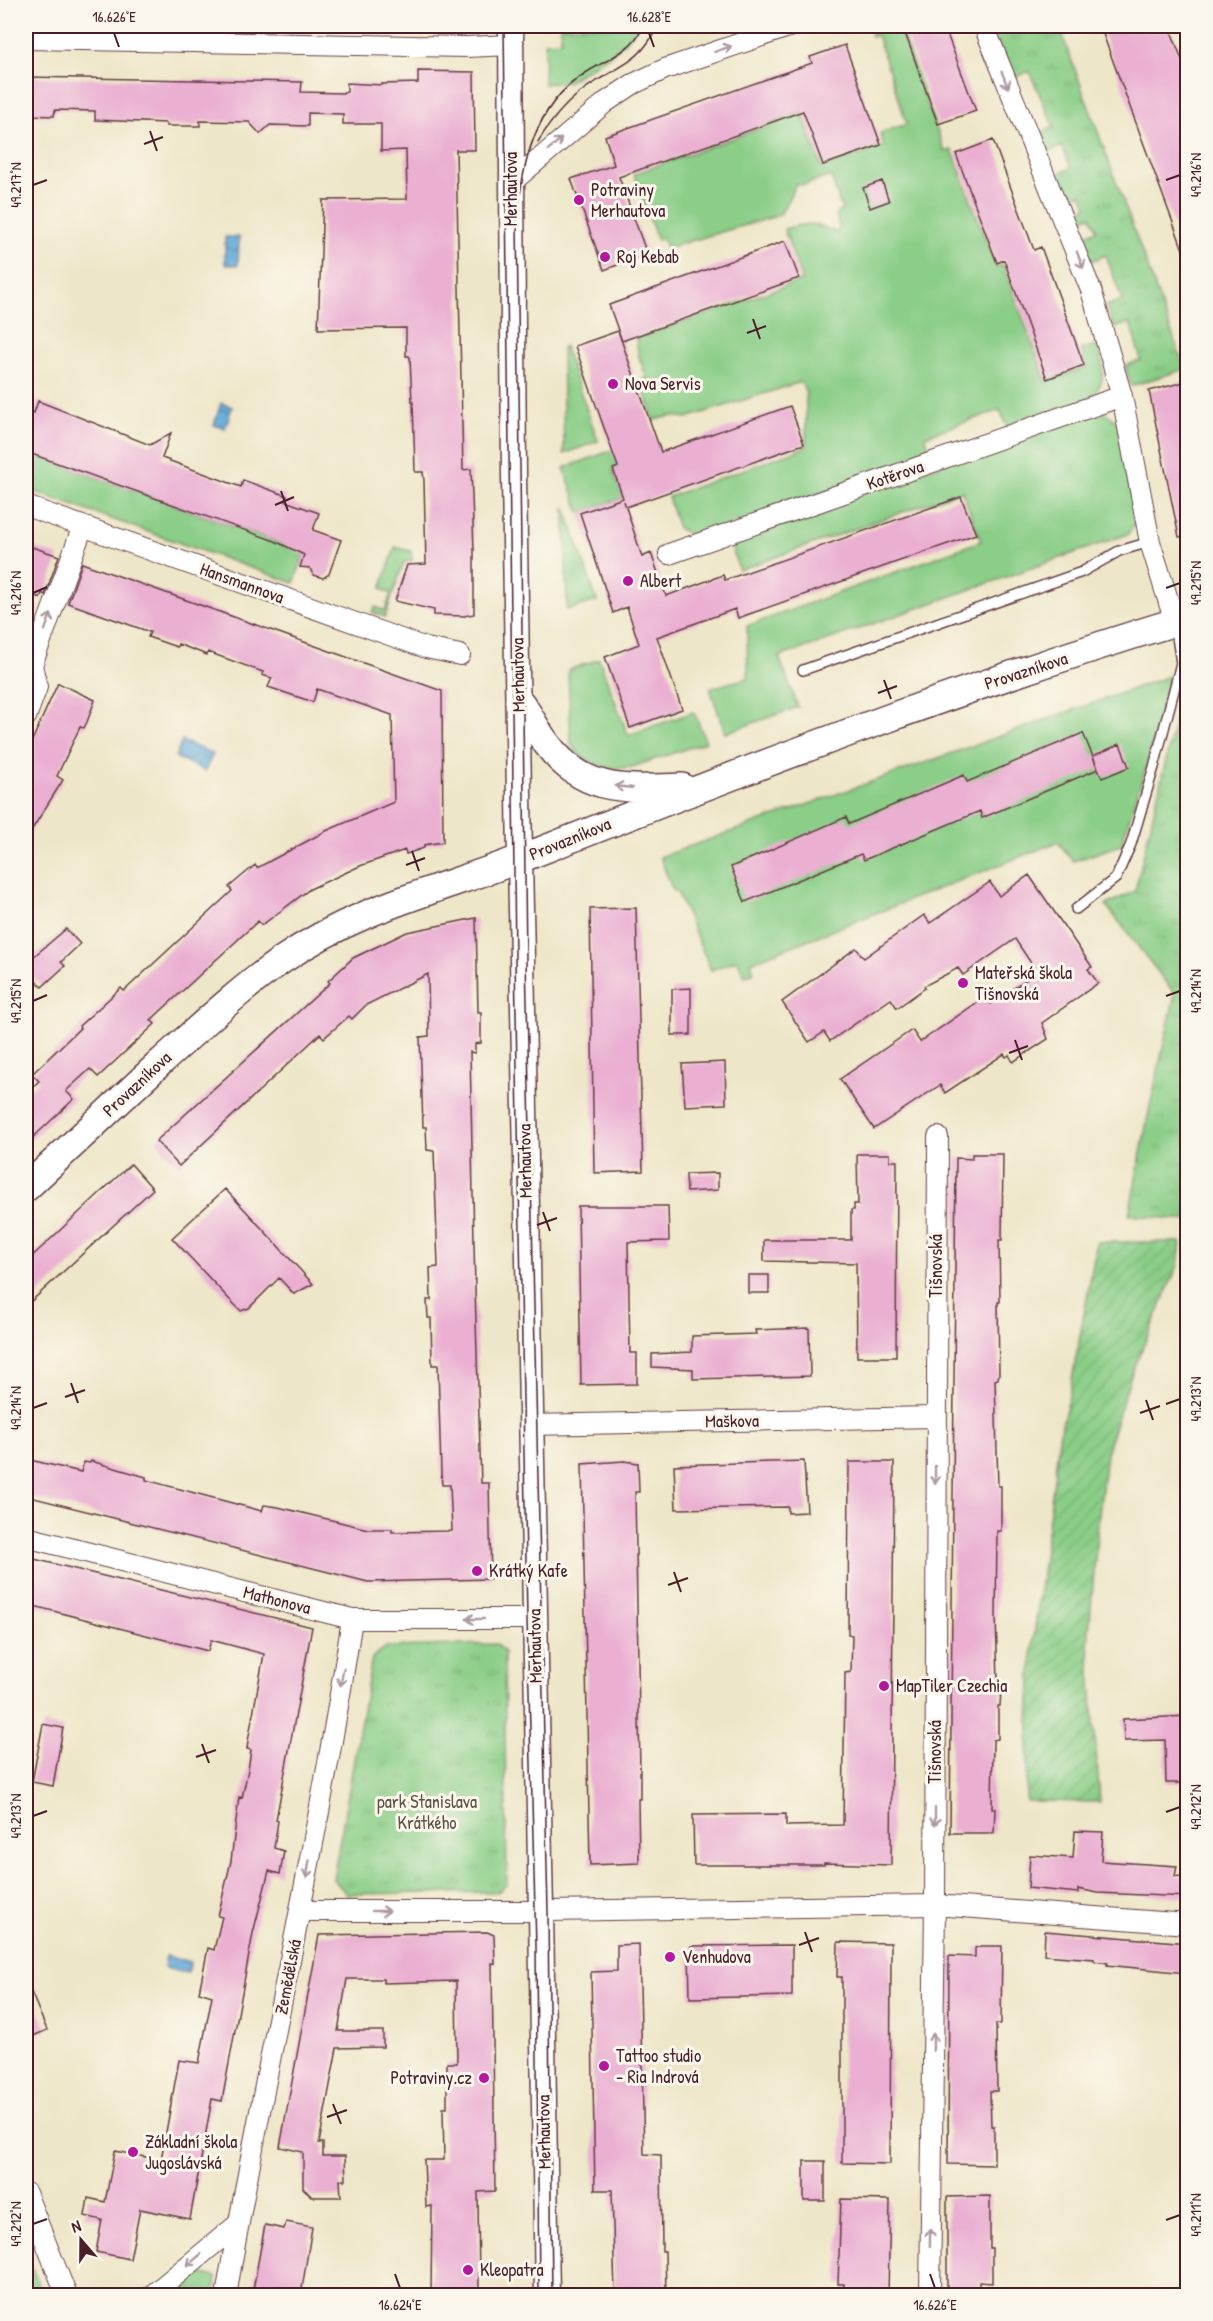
<svg xmlns="http://www.w3.org/2000/svg" width="1213" height="2321" viewBox="0 0 1213 2321" font-family="'Patrick Hand',sans-serif">
<defs>
<pattern id="park-tufts" width="24" height="20" patternUnits="userSpaceOnUse" patternTransform="scale(1.5)"><rect width="24" height="20" fill="#8ace87"/><path d="M3 7l-1-3M5 7V3M7 7l1-3M15 17l-1-3M17 17v-4M19 17l1-3" fill="none" stroke="#79b075"/></pattern>
<pattern id="garden-furrows" width="10" height="10" patternUnits="userSpaceOnUse" patternTransform="scale(1.5)"><rect width="10" height="10" fill="#8ace87"/><path d="M-1 1l2-2M0 10L10 0M9 11l2-2" fill="none" stroke="#79b075"/></pattern>
<pattern id="water-waves" width="16" height="10" patternUnits="userSpaceOnUse" patternTransform="scale(1.5)"><rect width="16" height="10" fill="#62a9d8"/><path d="M0 5q4-4 8 0t8 0" fill="none" stroke="#5389af"/></pattern>
</defs>
<rect width="100%" height="100%" fill="#fbf7ec"/>
<filter id="ink" filterUnits="userSpaceOnUse"><feTurbulence type="fractalNoise" baseFrequency=".0167" numOctaves="2"/><feDisplacementMap in="SourceGraphic" scale="12" xChannelSelector="R" yChannelSelector="G"/><feConvolveMatrix kernelMatrix="1 2 1 2 8 2 1 2 1" color-interpolation-filters="sRGB"/></filter>
<filter id="wash" filterUnits="userSpaceOnUse"><feTurbulence type="fractalNoise" baseFrequency=".008" numOctaves="4" result="noise"/><feDisplacementMap in="SourceGraphic" scale="24" xChannelSelector="R" yChannelSelector="G"/><feGaussianBlur stdDeviation="1.35" result="paint"/><feColorMatrix in="noise" values="0 0 0 0 0 0 0 0 0 0 0 0 0 0 0 0 0 1.4 0 .05"/><feComposite in="paint" operator="in"/></filter>
<g filter="url(#wash)">
<rect width="100%" height="100%" fill="#eee6c8"/>
<path fill="#8ace87" stroke="#6a7659" stroke-width="1.5" d="M561 26H637L627 41 609 56 567 82 544 84 545 42 561 41Z
M870 26H910L900 29 945 152 952 150 996 267 1003 265 1046 381 1087 367 1081 349 1098 345C1104 366 1108 386 1087 399L1007 427 1000 410 925 436 931 454 708 533 690 535 678 528 668 497 806 447V393L801 382 687 418 671 416 654 420 641 381 647 378 639 357 636 339 802 280 784 229C808 222 815 222 837 233L839 227 836 213 842 210 831 176 804 185 796 184 780 215 666 248 663 238 657 240 634 174 802 113 822 168 884 146 880 133 907 124 877 35 871 37Z
M564 346 598 441 564 454 562 348Z
M1106 413 1118 423 1137 521 1128 534 779 657 798 707 725 733 710 688 748 678 747 626 981 541 962 491 739 570 729 539 1087 414Z
M613 450 619 467 613 470 623 498 580 513 564 468Z
M26 452 305 552 294 583 26 489Z
M565 507 597 601 567 610Z
M395 547 411 551 412 561 404 562 385 617 372 612 375 607 385 611 391 593 381 589Z
M599 659 628 735 694 712 706 742 632 767C609 770 585 765 571 745L568 670Z
M1169 676 1147 764 1121 845 1073 861 1058 842 751 962 754 972 745 976 737 960 711 970 676 890 673 891 660 857Z
M26 2253 43 2295H26Z"/>
<path fill="url(#park-tufts)" stroke="#6a7659" stroke-width="1.5" d="M990 26H1059L1185 369 1131 386 1125 366 1141 360 1130 323 1114 328 1106 306 1122 300 1106 255 1091 261 1081 237 1097 230 1091 216 1075 221 1072 213 1087 207 1082 193 1066 199 1057 174 1071 168 1062 146 1047 153 1039 134 1054 127 1029 71 1015 78Z
M1187 700V1220L1129 1215 1149 1111 1175 994 1106 905 1135 891 1179 705Z
M496 1644 504 1652 507 1884 498 1892 347 1894 333 1879 372 1658 386 1647Z
M199 2273 216 2277 214 2295H172Z"/>
<path fill="url(#garden-furrows)" stroke="#6a7659" stroke-width="1.5" d="M1097 1242H1181L1178 1265 1131 1375 1106 1454 1098 1523 1088 1644 1100 1802 1026 1801 1032 1652 1060 1431 1068 1402Z"/>
<path fill="url(#water-waves)" stroke="#566482" stroke-width="1.5" d="M225 237H239L238 265H225Z
M221 403 232 407 225 429 214 425Z
M182 741 213 754 205 771 175 757Z
M166 1956 190 1962 187 1973 164 1968Z"/>
<g id="blocks">
<path fill="#eaafd1" d="M917 26H944L976 111 938 124 904 30Z
M1100 26H1169L1188 75V255H1185Z
M845 45 881 145 823 165 803 111 619 177 647 254 604 270 571 179 614 165 605 136 812 63 810 57Z
M418 71 474 72 475 150H456L463 470 471 469 474 550V614L464 616 434 615V610L395 601 407 565 426 564 424 481 423 472H415L413 402H412L410 358 409 356H406V328L318 329 323 200 407 199 406 150 381 151V124H343V114L308 113V126L270 125 260 134 249 122 200 121V126H166V123L95 120V111L55 110 54 116 26 115V77L302 82 301 92 342 93 347 92V83L382 85V84L418 83Z
M993 140 1034 250 1041 247 1084 365 1047 379 1004 260 997 263 956 154Z
M882 181 889 201 870 208 863 188Z
M785 241 799 278 622 341 609 305Z
M618 331 661 452 790 406 804 444 626 507 624 501 642 557 651 553 666 596 723 575 725 580 961 497 976 534 738 618 735 609 657 637 682 709 630 728 605 657 639 644 627 607 613 613 580 513 623 498 613 469 618 467 575 346Z
M1188 381V536L1179 537 1149 391Z
M38 401 150 445 171 433 162 458 241 487 243 480 287 496 285 501 319 513 313 530 341 540 329 574 323 578 313 575 310 568 300 567 304 555 275 541 26 452V410L34 413Z
M26 545 59 556 45 595 42 593 40 598 26 592Z
M82 563 442 691 443 842 424 845V848L406 854 405 850 360 866 310 889 262 925 258 921 151 1020 155 1024 98 1077 90 1069 66 1091 74 1099 26 1144V1093L39 1081 32 1074 80 1028 79 1026 121 988 124 991 232 891 229 887 255 865 257 868 326 831 394 802 392 715 317 689 313 702 268 687 272 678 262 675 263 672 208 652 207 655 178 644 177 647 168 644 148 637 150 632 68 603Z
M58 683 95 700 87 722 84 728 80 727 57 776 63 780 26 839V754Z
M1083 733 1098 769 982 818 980 811 864 860 861 854 745 902 731 867 846 817 849 824 964 775 967 782Z
M1120 744 1129 767 1102 778 1093 756Z
M1029 875 1092 967 1088 969 1098 983 1042 1023 1048 1039 1013 1062 1009 1055 1006 1057 1004 1054 945 1093 940 1085 874 1129 840 1079 912 1030 920 1042 985 997 991 1004 1037 972 1015 939 963 975 958 968 924 986 925 988 897 1008 891 999 830 1041 824 1032 809 1042 782 1002 856 948 864 958 924 915 930 923 990 882 999 896Z
M636 908 643 1171 594 1173 590 909Z
M476 918 478 1012H481V1043L475 1044V1053L470 1052 475 1289 481 1483H489L491 1579 368 1582 26 1496V1459L81 1472 84 1462 90 1463 91 1461 146 1477V1480L262 1511 264 1505 278 1507 368 1529H392V1532L452 1531 450 1485H442L441 1473 438 1365H432L431 1318H428L427 1300H431L430 1268 438 1267 434 1151 427 1150 426 1127H423L420 1037 429 1036 428 974 366 1005 352 1019 349 1016 324 1038 320 1034 179 1166 156 1141 330 983 328 981 353 958 407 932Z
M66 929 80 944 61 962 65 966 42 987 26 969V963Z
M691 988V1035H672V989Z
M725 1062 726 1104 685 1106 682 1064Z
M857 1154H890V1161H897L896 1357H857L856 1263 764 1261V1240H851V1210H854V1204H858Z
M972 1154H1003L1002 1240H999L1000 1302H998L999 1374 998 1379 995 1380 998 1486H1001V1531H997L996 1618 998 1680H1000L1001 1691 1000 1706H998V1739L993 1740 992 1809H995L994 1833H950L956 1158 972 1159Z
M131 1164 153 1189 26 1306V1262Z
M718 1173V1190L687 1192 686 1174Z
M225 1189 246 1211 313 1284 294 1294 279 1278 249 1308 241 1311 228 1298 172 1238Z
M578 1206H668L669 1241 628 1242 630 1353H637V1384L581 1385Z
M748 1275H769V1293H748Z
M809 1328 810 1376 693 1379V1369L652 1367V1354L692 1352V1336L756 1334 755 1330Z
M624 1461 638 1463 639 1492H635L640 1772V1799H638L639 1863 590 1865 582 1464Z
M804 1461 807 1512 788 1513V1507L676 1509 674 1465Z
M849 1462H894L891 1865 824 1863V1865H694L693 1815 786 1814V1826L843 1825 845 1673 851 1672 852 1635 848 1634Z
M26 1557 312 1627 276 1820 278 1821 274 1848 284 1851 280 1874 269 1871 253 1933 222 2101 212 2099 190 2219 140 2209 130 2259 96 2252 102 2220 85 2216 88 2198 105 2202 115 2151 161 2160 179 2060 199 2063 212 1996 199 1992 208 1948 214 1950 222 1917 218 1916 231 1861 239 1797 242 1798 248 1770 251 1750 247 1749 248 1741 264 1654 211 1640 208 1651 26 1604Z
M1188 1716V1783H1166L1165 1740 1124 1741 1123 1719Z
M43 1724 63 1728 53 1786 32 1782Z
M1075 1831 1103 1832 1101 1861 1177 1866 1175 1876 1188 1877V1897L1098 1893 1078 1889V1893L1028 1888 1030 1855 1073 1858Z
M1045 1931 1188 1943 1186 1973 1107 1965 1108 1963 1094 1961V1959L1044 1955Z
M487 1932 494 1935 495 1964 492 1963 495 2191 478 2192 479 2295H431L432 2206 426 2207 424 2160H444L443 2108H447V2063H457L456 1981 383 1983V1979H347L338 2031H383V2047L337 2048 319 2143H323V2156H345L346 2180H340L341 2197H312L303 2188V2152L280 2147 319 1935Z
M838 1942 891 1943 890 2164 842 2163V1977H837Z
M639 1944 644 2154 661 2155 662 2251H665L666 2295H615L612 2190H595L591 1972 617 1971V1945Z
M792 1945V1996L690 1998 689 1951H691V1946Z
M981 1946H1002L1001 2024H996L997 2091H990L991 2126H994V2165L948 2164 949 1956 975 1957V1948Z
M26 1980 47 2030 26 2039Z
M804 2161H825V2201H804Z
M990 2196V2248H992V2283L979 2282V2295H947V2197Z
M841 2199 890 2200 888 2295H843L844 2284H838Z
M286 2222 312 2227 301 2295H252L265 2225 284 2229Z"/>
</g>
</g>
<g filter="url(#ink)">
<use href="#blocks" fill-opacity="0" stroke="#633d43" stroke-width="1.5"/>
<g fill="none" stroke-linecap="round" stroke-linejoin="round">
<g stroke="#633d43" stroke-width="12">
<path id="service" d="M803 670 1082 572 1119 551 1150 542
M1076 909 1116 878 1131 844 1154 767 1181 663 1175 624"/>
</g>
<g stroke="#633d43" stroke-width="22">
<path id="minor" d="M984 26 1091 290 1122 396 1150 542 1175 622
M26 39 467 47 511 45
M511 183 606 102 633 84 665 69 791 26
M26 506 426 648 460 655
M669 554 1122 396
M26 717 37 687 32 665 83 526
M530 1425 935 1417
M26 1537 352 1619H534
M301 1911H548L935 1905 1188 1924
M26 2193 67 2296
M151 2296 238 2224
M226 2296C264 2069 318 1846 352 1619
M930 2296 935 1905 938 1137"/>
</g>
<g stroke="#633d43" stroke-width="27">
<path id="tertiary" d="M511 26 514 476 520 859 541 1911 547 2296"/>
</g>
<g stroke="#633d43" stroke-width="30">
<path id="secondary" d="M519 701C530 714 536 731 547 744 584 794 626 789 682 787
M26 1188C71 1146 116 1104 161 1062 200 1027 239 990 282 960 360 906 444 889 530 855 747 769 964 686 1188 618"/>
</g>
<use href="#service" stroke="#fff" stroke-width="9"/>
<use href="#minor" stroke="#fff" stroke-width="20"/>
<use href="#tertiary" stroke="#fff" stroke-width="24"/>
<use href="#secondary" stroke="#fff" stroke-width="27"/>
<path stroke="#4a1f2b" stroke-width="1.5" d="M504 26 515 959 527 1619 536 1946 539 2296
M538 142C551 120 568 100 589 86 621 64 639 64 658 26
M552 2296 548 1911 526 959 517 220C522 165 534 106 584 74 607 59 631 52 644 26"/>
</g>
<defs><path id="oneway-shaft" d="M-6 0H5M1.5-3L5.5 0L1.5 3" fill="none" stroke-width="1.6" stroke-linecap="round" stroke-linejoin="round" transform="scale(1.5)"/></defs>
<g stroke="#ae9aa0">
<use href="#oneway-shaft" transform="translate(723 49) rotate(-19)"/>
<use href="#oneway-shaft" transform="translate(1005 80) rotate(68)"/>
<use href="#oneway-shaft" transform="translate(555 144) rotate(-40)"/>
<use href="#oneway-shaft" transform="translate(1080 260) rotate(69)"/>
<use href="#oneway-shaft" transform="translate(48 622) rotate(-70)"/>
<use href="#oneway-shaft" transform="translate(624 787) rotate(-174)"/>
<use href="#oneway-shaft" transform="translate(935 1475) rotate(90)"/>
<use href="#oneway-shaft" transform="translate(475 1619) rotate(-180)"/>
<use href="#oneway-shaft" transform="translate(342 1677) rotate(100)"/>
<use href="#oneway-shaft" transform="translate(935 1817) rotate(90)"/>
<use href="#oneway-shaft" transform="translate(308 1869) rotate(100)"/>
<use href="#oneway-shaft" transform="translate(381 1911)"/>
<use href="#oneway-shaft" transform="translate(933 2042) rotate(-89)"/>
<use href="#oneway-shaft" transform="translate(930 2237) rotate(-89)"/>
<use href="#oneway-shaft" transform="translate(194 2260) rotate(140)"/>
</g>
</g>
<path fill="none" stroke="#4a1f2b" stroke-width="2" d="M114 33 119 47M649 33 654 47M150 131 157 151M144 144 163 137M1166 180 1180 175M33 185 47 180M753 319 760 339M747 333 766 326M281 491 288 511M275 505 294 497M1166 588 1180 583M33 593 47 587M884 680 891 699M878 693 897 686M412 851 419 871M406 865 425 858M1166 996 1180 991M33 1001 47 995M1015 1040 1022 1060M1009 1053 1028 1046M543 1212 550 1231M537 1225 557 1218M71 1383 78 1403M65 1397 85 1390M1146 1400 1153 1420M1166 1404 1180 1399M33 1408 47 1403M1140 1413 1160 1406M674 1572 681 1592M668 1585 688 1578M202 1744 209 1763M196 1757 216 1750M1166 1812 1180 1807M33 1816 47 1811M805 1932 812 1952M799 1945 819 1938M333 2104 341 2124M327 2117 347 2110M1166 2220 1180 2215M33 2224 47 2219M395 2274 400 2288M930 2274 935 2288"/>
<g fill="#b5179e" stroke="#fbf7ec" stroke-width="2">
<circle cx="579" cy="200" r="6"/>
<circle cx="605" cy="257" r="6"/>
<circle cx="613" cy="384" r="6"/>
<circle cx="628" cy="581" r="6"/>
<circle cx="963" cy="983" r="6"/>
<circle cx="477" cy="1571" r="6"/>
<circle cx="884" cy="1686" r="6"/>
<circle cx="670" cy="1957" r="6"/>
<circle cx="604" cy="2066" r="6"/>
<circle cx="484" cy="2078" r="6"/>
<circle cx="133" cy="2152" r="6"/>
<circle cx="468" cy="2270" r="6"/>
</g>
<g text-anchor="middle" stroke-width="6" stroke-linejoin="round" paint-order="stroke">
<g font-size="18" fill="#4a1f2b" stroke="#fbf7ec">
<text transform="translate(511 189) rotate(-90)" y="6">Merhautova</text>
<text transform="translate(895 475) rotate(-19)" y="6">Kotěrova</text>
<text transform="translate(242 583) rotate(20)" y="6">Hansmannova</text>
<text transform="translate(1026 671) rotate(-18)" y="6">Provazníkova</text>
<text transform="translate(518 675) rotate(-91)" y="6">Merhautova</text>
<text transform="translate(570 839) rotate(-22)" y="6">Provazníkova</text>
<text transform="translate(137 1084) rotate(-43)" y="6">Provazníkova</text>
<text transform="translate(525 1161) rotate(-91)" y="6">Merhautova</text>
<text transform="translate(936 1266) rotate(-90)" y="6">Tišnovská</text>
<text transform="translate(732 1421) rotate(-1)" y="6">Maškova</text>
<text transform="translate(277 1600) rotate(14)" y="6">Mathonova</text>
<text transform="translate(535 1646) rotate(-91)" y="6">Merhautova</text>
<text transform="translate(935 1752) rotate(-90)" y="6">Tišnovská</text>
<text transform="translate(288 1977) rotate(-79)" y="6">Zemědělská</text>
<text transform="translate(544 2132) rotate(-91)" y="6">Merhautova</text>
</g>
<g font-size="18" fill="#4a1f2b" stroke="#fbf7ec" text-anchor="start">
<text x="591" y="196">Potraviny<tspan x="591" dy="21">Merhautova</tspan></text>
<text x="617" y="263">Roj Kebab</text>
<text x="625" y="390">Nova Servis</text>
<text x="640" y="587">Albert</text>
<text x="975" y="979">Mateřská škola<tspan x="975" dy="21">Tišnovská</tspan></text>
<text x="489" y="1577">Krátký Kafe</text>
<text x="896" y="1692">MapTiler Czechia</text>
<text x="682" y="1963">Venhudova</text>
<text x="616" y="2062">Tattoo studio<tspan x="616" dy="21">- Ria Indrová</tspan></text>
<text x="472" y="2084" text-anchor="end">Potraviny.cz</text>
<text x="145" y="2148">Základní škola<tspan x="145" dy="21">Jugoslávská</tspan></text>
<text x="480" y="2276">Kleopatra</text>
</g>
<g font-size="18" fill="#5d5447" stroke="#fbf7ec">
<text x="427" y="1808">park Stanislava<tspan x="427" dy="21">Krátkého</tspan></text>
</g>
</g>
<rect width="1213" height="2321" fill="none" stroke="#fbf7ec" stroke-width="66"/>
<g transform="translate(81 2240) rotate(340)" stroke="#fbf7ec" stroke-width="4.5" paint-order="stroke">
<path d="M0-4.5L10 22L0 15L-10 22Z" fill="#4a1f2b"/>
<text y="-9" font-size="16" font-weight="bold" text-anchor="middle" fill="#4a1f2b">N</text>
</g>
<rect x="33" y="33" width="1147" height="2255" fill="none" stroke="#4a1f2b" stroke-width="2"/>
<g font-size="15" text-anchor="middle" fill="#4a1f2b">
<text x="114" y="22">16.626°E</text>
<text x="649" y="22">16.628°E</text>
<text transform="translate(1196 175) rotate(-90)" y="5">49.216°N</text>
<text transform="translate(16 185) rotate(-90)" y="5">49.217°N</text>
<text transform="translate(1196 583) rotate(-90)" y="5">49.215°N</text>
<text transform="translate(16 593) rotate(-90)" y="5">49.216°N</text>
<text transform="translate(1196 991) rotate(-90)" y="5">49.214°N</text>
<text transform="translate(16 1001) rotate(-90)" y="5">49.215°N</text>
<text transform="translate(1196 1399) rotate(-90)" y="5">49.213°N</text>
<text transform="translate(16 1408) rotate(-90)" y="5">49.214°N</text>
<text transform="translate(1196 1807) rotate(-90)" y="5">49.212°N</text>
<text transform="translate(16 1816) rotate(-90)" y="5">49.213°N</text>
<text transform="translate(1196 2215) rotate(-90)" y="5">49.211°N</text>
<text transform="translate(16 2224) rotate(-90)" y="5">49.212°N</text>
<text x="400" y="2310">16.624°E</text>
<text x="935" y="2310">16.626°E</text>
</g>
</svg>
